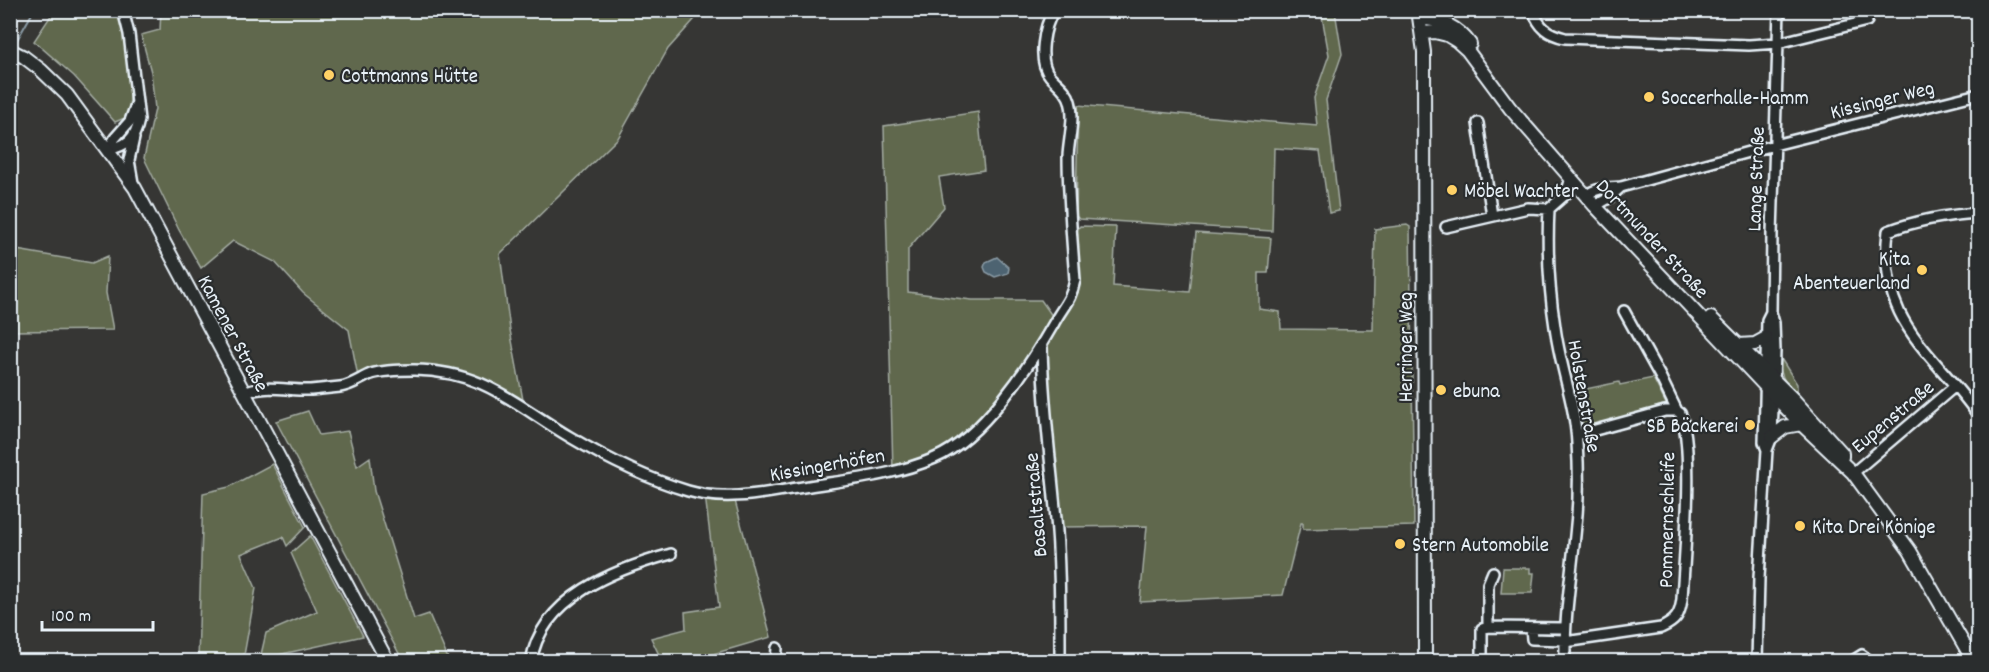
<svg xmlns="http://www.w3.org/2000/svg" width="1989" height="672" viewBox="0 0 1989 672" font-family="Dekko,sans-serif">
<rect width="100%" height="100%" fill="#363634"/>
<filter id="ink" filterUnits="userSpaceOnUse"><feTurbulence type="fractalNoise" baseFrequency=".0167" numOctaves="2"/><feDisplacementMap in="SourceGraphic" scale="12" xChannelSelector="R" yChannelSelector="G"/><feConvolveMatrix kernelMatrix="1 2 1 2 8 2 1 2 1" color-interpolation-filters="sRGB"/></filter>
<g filter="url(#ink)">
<path fill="#61684e" stroke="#a4aca3" stroke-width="1.5" d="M161 10 702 11 668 49 618 138 500 254 510 330 523 400C511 394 499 386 486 380 446 361 399 371 358 377L349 330 303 293 275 262 233 241 201 268 179 230 144 158 155 109 151 72 141 35 160 30Z
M54 11H117C129 43 135 83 127 117L115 122 74 76 34 41Z
M1321 11H1335L1342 54 1326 100 1339 211 1329 213 1320 151 1274 148 1272 231 1079 219 1076 216 1078 105 1317 126 1314 98 1329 55Z
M978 112 984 170 939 177 944 207 908 249V292L972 300H1041L1055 320 999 403 948 451 893 471 884 126Z
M1407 225 1410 227 1414 526 1303 529V523H1301L1283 595 1140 602 1147 526 1059 527 1052 453 1046 347 1058 323 1075 296 1080 284 1075 233 1080 226 1116 227 1113 286 1190 292 1196 233 1271 238 1268 273H1259V309L1280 312 1281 329 1373 330 1375 229Z
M11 249 92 263 108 256 106 293 113 330 11 331Z
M1778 354 1797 384V396C1783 383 1780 373 1778 354Z
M1653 378 1666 404 1584 429 1576 391 1619 382 1620 385Z
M308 411 319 435 348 431 357 466 370 457 374 491 414 619 429 614 449 661H403L276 421Z
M272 464 305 527 287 546 283 537 241 554 256 588 243 661H198L203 493 229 487Z
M705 495 734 497 771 637 686 662 662 661 651 638 686 629 685 612 719 607Z
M310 536 363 636 260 659 266 633 317 611 291 553Z
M1503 568H1530V573H1534L1532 593H1501Z"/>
<path fill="#4d6471" stroke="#8b9ca7" stroke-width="1.5" d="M997 257 1009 268 1008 273 995 277 986 272 984 267 986 262Z"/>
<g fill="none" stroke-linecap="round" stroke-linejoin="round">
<path stroke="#8b9ca7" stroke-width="2" d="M13 47 34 10"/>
<g stroke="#e8f1f8" stroke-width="14">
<path id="minor" d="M1533 10C1539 28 1548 34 1565 38L1749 45 1778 43 1867 21
M1478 123 1492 216
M108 150C127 145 135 140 139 120L129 34 123 10
M108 150 115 138 130 121 137 102
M133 183 129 160 134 138
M1586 196C1596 187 1609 188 1621 187L1774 145 1978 94
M1595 206 1609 198 1621 187
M1549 209C1547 248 1549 289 1555 327 1560 367 1575 403 1577 443 1579 471 1579 498 1576 525 1572 571 1564 616 1565 662
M1978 213C1947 215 1918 220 1888 231 1877 323 1933 351 1978 415
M1446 227 1528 208 1549 209 1566 194 1571 178
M1624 311 1661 378 1677 411
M1042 347C1043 401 1050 454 1055 508 1060 557 1060 606 1060 655L1059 662
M244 393C265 384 289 391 311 390 321 389 330 388 340 387 351 386 361 378 371 374 384 370 401 370 414 370 484 371 514 404 570 437 607 459 648 479 688 491 726 502 765 493 803 487 846 480 894 476 935 458 982 438 1029 367 1054 323 1063 306 1071 301 1075 280 1072 239 1068 197 1068 156 1069 139 1075 117 1070 101 1067 90 1057 84 1050 76 1037 61 1044 26 1054 10
M1767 450 1764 442 1767 320 1771 312
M1853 473 1954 387
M1488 627V584L1493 572
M1531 628 1532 639 1565 640
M1565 642 1661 628C1676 621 1680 615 1682 599 1684 560 1695 443 1680 413L1677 411H1665L1577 435
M531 662C541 597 616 569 671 554
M776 662 777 648
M1482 662V629L1488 627 1564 628
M1757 662 1759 578 1767 450 1772 437 1775 351 1774 323 1771 312 1772 234 1779 10
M1851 662 1862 655 1871 662"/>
</g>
<g stroke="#e8f1f8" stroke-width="16">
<path id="major" d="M1418 10 1424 52 1425 662
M1420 19C1441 19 1457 26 1470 44
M1423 33 1435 32 1447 35 1457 41 1467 50 1510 108 1595 206 1801 424 1853 473 1910 551 1974 662
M10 50 24 57 41 70 67 95 135 188 388 662
M1711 318 1795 401 1842 453V457
M1739 345 1755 344 1766 338
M1772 437 1785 427 1801 424"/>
</g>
<use href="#minor" stroke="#2a2d2e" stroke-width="9"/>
<use href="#major" stroke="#2a2d2e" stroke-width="12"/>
</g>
</g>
<g fill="#ffd166" stroke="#2a2d2e" stroke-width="2">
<circle cx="329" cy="75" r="6"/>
<circle cx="1649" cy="97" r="6"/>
<circle cx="1452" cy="190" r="6"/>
<circle cx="1922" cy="270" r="6"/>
<circle cx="1441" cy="390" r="6"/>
<circle cx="1750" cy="425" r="6"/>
<circle cx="1800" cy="526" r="6"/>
<circle cx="1400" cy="544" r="6"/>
</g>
<g text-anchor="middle" stroke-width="4.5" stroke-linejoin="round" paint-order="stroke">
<g font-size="21" fill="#e8f1f8" stroke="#2a2d2e" text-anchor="start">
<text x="341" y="82">Cottmanns Hütte</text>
<text x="1661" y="104">Soccerhalle-Hamm</text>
<text x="1464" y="197">Möbel Wachter</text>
<text x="1910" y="265" text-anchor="end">Kita<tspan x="1910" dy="24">Abenteuerland</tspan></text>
<text x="1453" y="397">ebuna</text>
<text x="1738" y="432" text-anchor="end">SB Bäckerei</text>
<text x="1812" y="533">Kita Drei Könige</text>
<text x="1412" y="551">Stern Automobile</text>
</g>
<g font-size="21" fill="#e8f1f8" stroke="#2a2d2e">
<text transform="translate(1882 99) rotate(-14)" y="7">Kissinger Weg</text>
<text transform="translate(1755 179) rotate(-88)" y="7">Lange Straße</text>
<text transform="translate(1653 238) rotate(47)" y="7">Dortmunder Straße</text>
<text transform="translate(234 333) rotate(62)" y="7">Kamener Straße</text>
<text transform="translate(1405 347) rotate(-90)" y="7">Herringer Weg</text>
<text transform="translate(1585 396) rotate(80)" y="7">Holstenstraße</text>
<text transform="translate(1892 416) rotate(-40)" y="7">Eupenstraße</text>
<text transform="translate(827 464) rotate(-10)" y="7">Kissingerhöfen</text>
<text transform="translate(1035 505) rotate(-95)" y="7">Basaltstraße</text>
<text transform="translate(1666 520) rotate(-89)" y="7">Pommernschleife</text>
</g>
</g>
<rect width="1989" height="672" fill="none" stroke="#2a2d2e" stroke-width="36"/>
<rect x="18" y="18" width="1953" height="636" fill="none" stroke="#e8f1f8" stroke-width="2" filter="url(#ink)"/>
<path d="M42 621v9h111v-9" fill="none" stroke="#e8f1f8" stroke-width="3"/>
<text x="51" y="621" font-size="18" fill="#e8f1f8" stroke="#2a2d2e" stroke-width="4.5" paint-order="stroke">100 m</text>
</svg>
